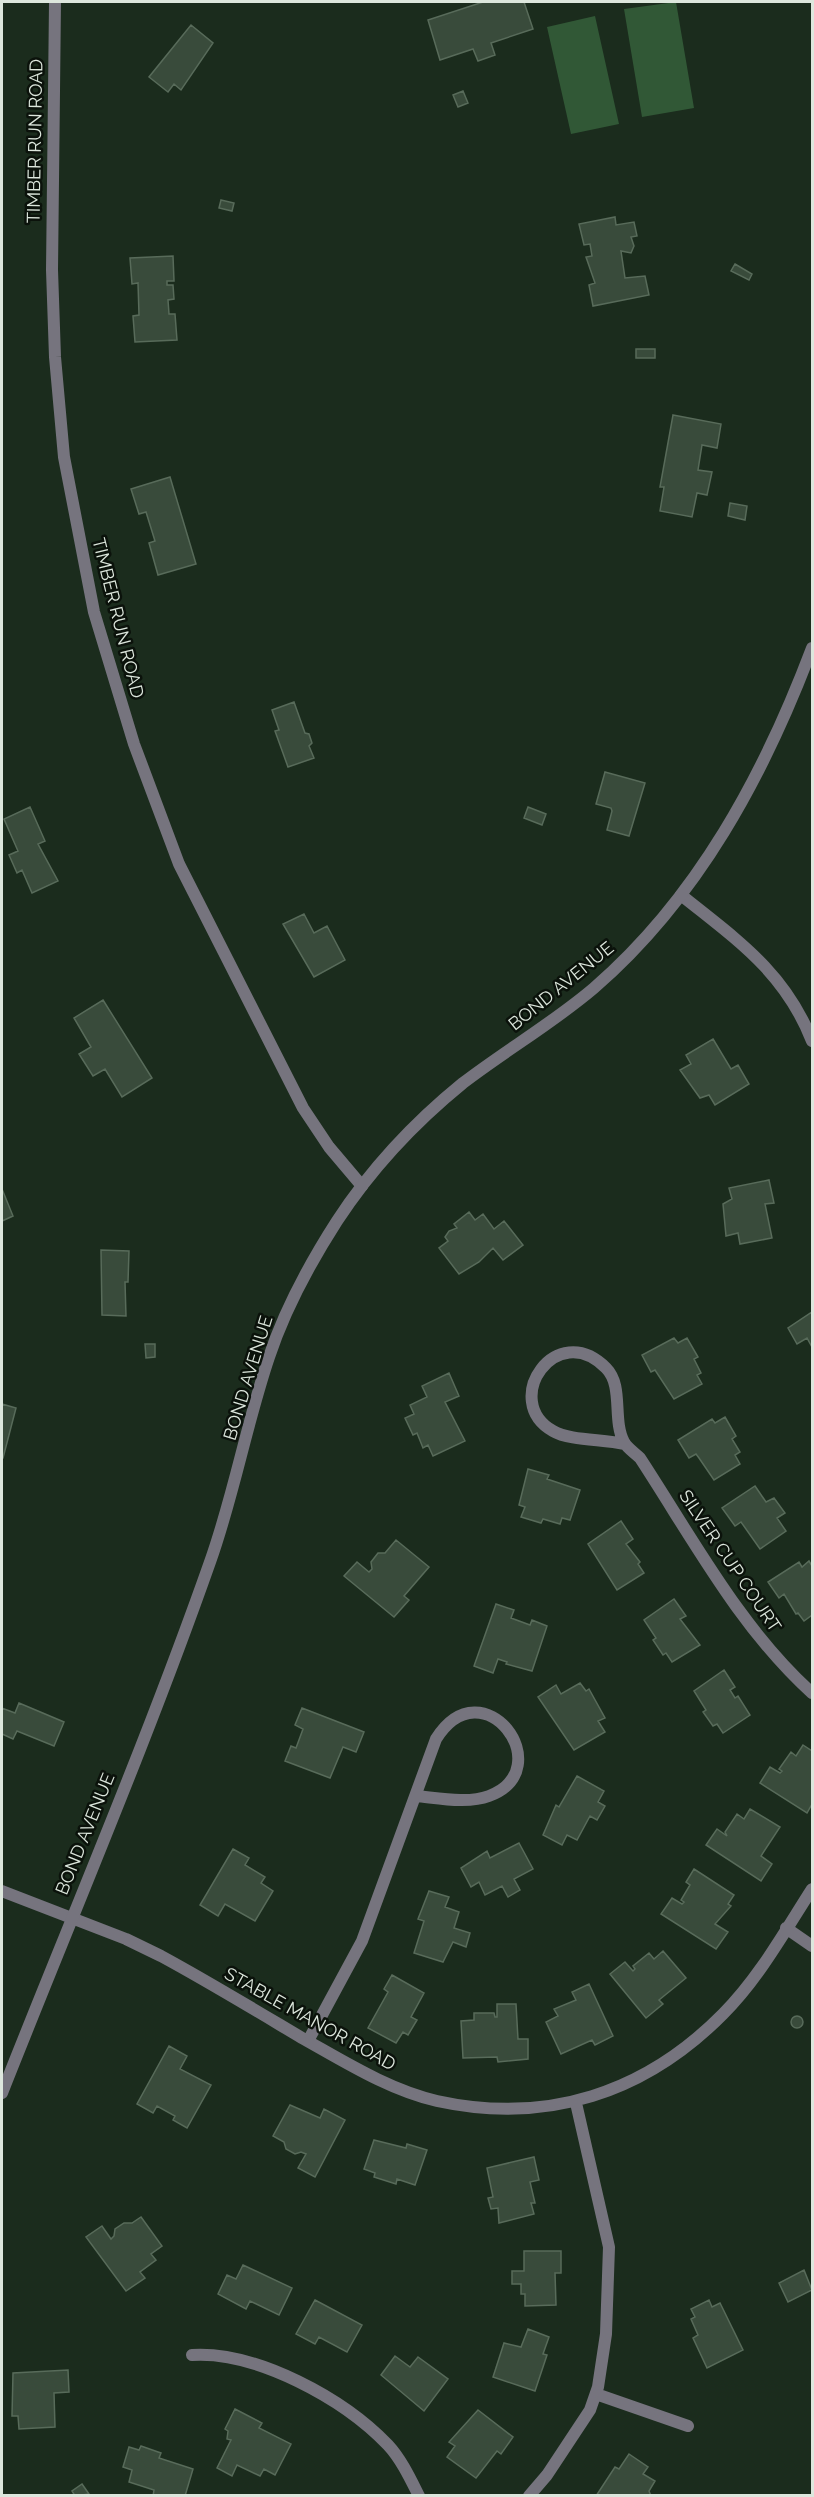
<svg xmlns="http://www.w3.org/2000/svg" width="814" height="2497" viewBox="0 0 814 2497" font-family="Raleway,sans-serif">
<rect width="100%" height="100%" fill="#1b2c1d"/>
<path fill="#315836" d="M676 2 694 108 642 117 624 9Z
M595 16 619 124 571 134 547 27Z"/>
<path fill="#394b3b" stroke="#586b5a" stroke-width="1.5" d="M483 2H524L533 29 491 43 495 55 478 61 473 49 440 60 428 20Z
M191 25 213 43 181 90 174 84 168 92 149 77Z
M463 91 468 103 458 107 453 95Z
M221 200 234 203 232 211 219 208Z
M615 217 616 225 634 222 637 236 631 237 634 246 631 253 621 251 625 278 645 276 649 295 593 306 589 285 595 283 586 257 592 256 590 244 584 245 579 224Z
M173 256 174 281H167V285H173L174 299 168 300 169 314H175L177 340 135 342 133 316 139 315 138 283 132 284 130 258Z
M735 264 752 274 749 280 731 271Z
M636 349H655V358H636Z
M673 415 721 424 717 448 702 445 698 470 712 472 707 495 697 493 692 517 660 511 664 487H660Z
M170 477 196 564 158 575 149 543 155 541 146 512 139 514 131 489Z
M730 503 747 506 745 520 728 516Z
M294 702 305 733 309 734 312 743 309 746 314 758 288 767 275 731 279 730 272 710Z
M605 772 645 783 629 836 607 830 612 811 611 808 596 804Z
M30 807 45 841 38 844 58 881 32 893 22 870 17 873 9 855 18 851 4 819Z
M528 807 546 814 542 825 524 818Z
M304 914 314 933 327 926 345 960 314 977 283 924Z
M103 1000 152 1078 122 1097 105 1069 93 1076 79 1054 91 1047 74 1018Z
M713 1039 731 1069 738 1065 749 1084 715 1105 709 1095 700 1098 680 1070 691 1064 686 1055Z
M769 1180 774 1203 765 1204 772 1238 740 1244 738 1233 726 1236 723 1204 732 1199 729 1188Z
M2 1189 13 1216 2 1221Z
M469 1212 475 1220 483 1214 494 1229 504 1221 523 1245 503 1260 493 1248 479 1262 459 1274 439 1248 448 1241 445 1237 449 1231 457 1228 454 1224Z
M101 1250 129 1251 128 1282H125L126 1316 102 1315Z
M812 1312V1347L807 1338 797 1344 788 1328Z
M674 1338 678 1343 687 1338 698 1357 694 1359 701 1373 697 1375 702 1384 674 1399 655 1370 651 1372 642 1355Z
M145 1344H155V1357L146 1358Z
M449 1373 459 1396 445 1402 465 1441 433 1456 428 1445 423 1448 417 1433 413 1435 405 1418 414 1414 410 1405 427 1397 422 1386Z
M2 1404 16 1408 3 1458H2Z
M725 1417 736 1436 732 1439 740 1452 735 1455 740 1464 714 1480 699 1458 696 1454 689 1458 678 1440 712 1419 715 1423Z
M528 1469 549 1475 547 1479 580 1490 570 1520 562 1518 560 1524 543 1519 541 1523 521 1517 525 1507 519 1505Z
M755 1486 766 1502 774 1498 785 1513 777 1518 786 1531 760 1549 741 1522 735 1526 722 1508Z
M621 1521 633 1539 626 1544 640 1562 638 1564 644 1573 617 1590 588 1544Z
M396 1540 429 1567 404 1596 409 1600 394 1617 344 1576 357 1562 369 1572 372 1569 371 1562 378 1553H385Z
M809 1561 812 1566V1615L804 1621 798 1613 796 1614 784 1594 779 1598 768 1582 799 1562 802 1567Z
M674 1599 686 1616 680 1619 700 1645 672 1662 666 1653 663 1655 653 1640 656 1638 644 1620Z
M496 1604 514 1610 511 1618 530 1625 532 1620 547 1626 532 1671 506 1664 507 1662 498 1659 493 1673 474 1666Z
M724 1670 735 1687 730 1690 735 1698 738 1696 750 1715 723 1733 717 1724 713 1726 703 1712 706 1710 694 1691Z
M580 1683 586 1691 589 1689 605 1718 598 1721 605 1732 574 1750 538 1697 556 1685 561 1694Z
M19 1703 64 1722 54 1746 17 1731 13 1739 2 1734V1708L15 1713Z
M302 1708 364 1732 356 1752 343 1747 330 1778 285 1761 291 1746 296 1748 303 1729 295 1725Z
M803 1745 812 1751V1804L807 1813 760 1783 770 1767 780 1773 782 1771 779 1769 791 1752 796 1756Z
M577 1776 604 1791 598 1802 605 1806 597 1820 590 1816 577 1840 567 1835 562 1845 543 1835 556 1805 559 1807Z
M750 1809 780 1827 761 1856 772 1864 761 1881 706 1845 717 1829 727 1836 725 1832 737 1814 744 1819Z
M519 1843 533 1869 514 1879 520 1890 508 1897 502 1886 485 1895 479 1882 471 1887 461 1868 487 1851 490 1858Z
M233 1849 249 1858 245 1865 265 1877 261 1883 273 1891 255 1921 225 1904 218 1916 200 1905Z
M694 1869 734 1895 728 1904 731 1906 715 1924 728 1932 716 1949 661 1914 672 1898 682 1904 684 1902 681 1900 690 1885 686 1882Z
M429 1891 449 1897 445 1907 459 1912 454 1928 470 1933 466 1947 453 1942 443 1962 414 1953 424 1921 418 1919Z
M663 1951 686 1978 659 2000 663 2004 646 2018 610 1974 625 1962 633 1971 635 1969 633 1966 649 1953 654 1959Z
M392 1975 424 1993 411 2017 417 2020 408 2035 403 2032 396 2043 368 2028 388 1992 384 1989Z
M589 1984 613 2036 595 2045 592 2040 561 2054 546 2022 558 2016 554 2009 576 2000 572 1992Z
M497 2004H516L518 2039H528V2059L498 2062 497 2057 463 2058 461 2021 474 2020V2013H494L495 2017H497Z
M791 2022a6 6 0 1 1 12 0a6 6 0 1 1-12 0Z
M169 2046 187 2056 180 2069 211 2085 187 2128 173 2120 175 2116 157 2106 153 2113 137 2104Z
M290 2105 320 2118 324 2109 345 2120 315 2177 298 2168 306 2154 301 2152 295 2154 286 2149 284 2142 273 2136Z
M374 2140 406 2148 407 2144 427 2150 415 2185 397 2179 396 2184 374 2177 375 2173 364 2169Z
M534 2157 539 2180 530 2182 535 2203H531L534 2214 499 2223 498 2208 491 2209 488 2198 493 2197 487 2168Z
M141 2217 162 2246 151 2254 156 2260 140 2272 145 2278 126 2291 86 2237 102 2226 111 2239 114 2236 115 2229 124 2223H132Z
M524 2251H561V2273H555L556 2305 525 2306V2294H521V2284H512V2271H524Z
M243 2265 292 2288 279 2315 250 2301 246 2309 218 2294 227 2275 236 2279Z
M804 2270 812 2290 788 2302 779 2283Z
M315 2300 362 2325 347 2352 319 2337 315 2344 296 2334Z
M709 2300 712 2307 720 2303 743 2350 707 2368 693 2338 698 2335 691 2319 695 2317 691 2309Z
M528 2329 549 2337 543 2354 547 2355 535 2391 493 2377 504 2343 521 2347Z
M395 2356 410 2367 418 2357 448 2379 424 2411 381 2375Z
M68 2370 69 2392 54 2393 55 2427 19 2429 18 2416H12L13 2373Z
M235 2409 262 2423 259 2428 291 2444 275 2475 264 2469 260 2476 237 2465 232 2476 217 2468 231 2440 227 2439 228 2431 225 2429Z
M478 2410 513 2437 501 2454 497 2451 476 2478 447 2457 455 2446 449 2442Z
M141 2446 161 2453 159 2458 193 2469 185 2496H153L154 2490 129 2482 132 2470 123 2467 129 2447 139 2450Z
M629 2454 648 2467 643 2474 655 2481 649 2491 651 2496H596L615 2467 619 2469Z
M82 2484 89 2494 75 2496 72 2491Z"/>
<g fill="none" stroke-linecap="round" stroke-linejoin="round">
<path stroke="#76747e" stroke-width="12" d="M55 2 52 270 55 357 64 457 94 612 134 744 179 864 303 1108 329 1147 362 1186
M681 895C737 940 785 972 812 1041
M624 1444C604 1439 570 1441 553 1431 500 1401 556 1318 606 1368 624 1386 612 1420 624 1442 627 1448 635 1453 640 1458 693 1539 740 1628 812 1693
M2 1891 126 1939 161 1956C209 1982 255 2010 302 2038 345 2062 389 2090 437 2101 547 2125 645 2093 723 2014 759 1978 785 1931 812 1889
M786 1928 812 1946
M308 2041 362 1941 436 1739C483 1664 561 1769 489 1796 468 1804 438 1798 416 1796
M192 2355C257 2351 344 2399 388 2445 401 2459 410 2478 419 2496
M596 2394 688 2426
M529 2496 547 2475 590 2410 598 2387 606 2334 609 2247 576 2103"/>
<path stroke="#76747e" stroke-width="12" d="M2 2093C72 1916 147 1741 210 1562 234 1495 246 1425 269 1357 285 1309 310 1263 337 1221 371 1169 415 1122 463 1083 506 1050 553 1023 594 988 698 898 764 775 812 648"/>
</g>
<g text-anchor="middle" stroke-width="5" stroke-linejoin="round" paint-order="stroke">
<g font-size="18" fill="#dde7dd" stroke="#0b120b">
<text transform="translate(35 141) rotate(-89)" y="6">TIMBER RUN ROAD</text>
<text transform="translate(118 618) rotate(76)" y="6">TIMBER RUN ROAD</text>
<text transform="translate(561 986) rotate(-39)" y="6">BOND AVENUE</text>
<text transform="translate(248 1378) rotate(-73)" y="6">BOND AVENUE</text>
<text transform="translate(730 1561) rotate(56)" y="6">SILVER CUP COURT</text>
<text transform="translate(85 1834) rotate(-68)" y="6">BOND AVENUE</text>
<text transform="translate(310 2019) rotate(29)" y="6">STABLE MANOR ROAD</text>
</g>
</g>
<rect width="814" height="2497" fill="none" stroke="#dde7dd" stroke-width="6"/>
</svg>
